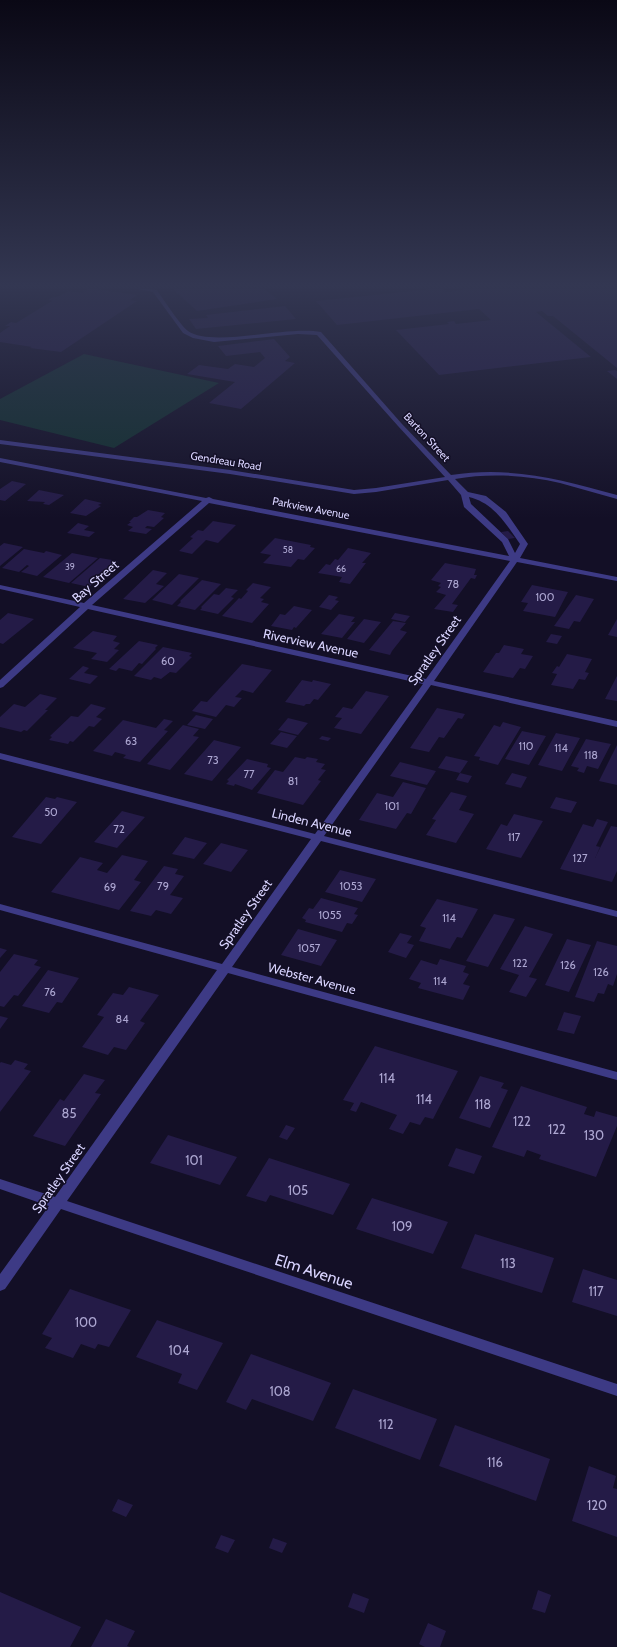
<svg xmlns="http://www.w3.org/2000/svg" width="617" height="1647" viewBox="0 0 617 1647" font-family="Cabin,sans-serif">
<rect width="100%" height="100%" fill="#130f26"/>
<path fill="#12302f" d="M84 354 219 383 114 448 0 420V399Z"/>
<path fill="#241b47" d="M89 288 137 295 130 300 137 301 61 352 30 348 32 347 0 342V333L10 326H5L11 322 16 323 52 301 48 300 53 297H57L69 291 82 293Z
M181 288H264L277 299 197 311 173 289Z
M442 288 446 292 463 290 462 288H617V368L553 316H548L542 311 536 312 591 357 439 375 396 330 449 324 447 322 454 321 456 324 491 320 479 309 337 325 316 301Z
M285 306 296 319 196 329 189 319 208 318 206 315Z
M274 339 290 357 285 361 295 363 241 409 209 403 235 382 187 374 199 365 228 369 235 364 254 367 265 358 260 352 226 356 218 346Z
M615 370 617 371V379L607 371Z
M12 481 26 484 5 501 0 500V489Z
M39 490 64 495 49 505 43 504 45 502 27 501Z
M85 499 102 503 98 505 101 506 86 516 70 513Z
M148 510 165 513 161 517 164 518 154 527 147 526 145 528 152 529 146 534 128 531 133 527 127 525 131 522H129L134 517H137Z
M213 521 236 525 218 543 206 540 192 554 179 551 193 538 190 537 198 530 203 531Z
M78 523 89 526 84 530 95 532 89 537 67 533Z
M508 531 515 538 508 539 501 532Z
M275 538 311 545 310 547 315 548 304 560 298 559 291 567 263 563 271 555 260 553Z
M4 543 23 547 0 566V546Z
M348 548 371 553 362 563H366L350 584 339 582 342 577 318 573 326 564 330 565 335 559 338 560Z
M24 549 44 553 46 551 62 555 37 576 21 572 29 566 27 565 19 572 2 568Z
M72 553 98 558 69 583 43 577Z
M100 558 118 561 89 587 71 583Z
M445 563 476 569 474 575H477L475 579 471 578 452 604 458 605 453 612 434 609 446 595 436 592 441 587 438 586 441 583 431 580Z
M153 570 167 573 156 584 164 586 145 603 123 599Z
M179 574 199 578 172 605 152 600Z
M202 580 221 584 195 610 177 606 181 602 180 601Z
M253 583 271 587 260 598 264 599 261 602 269 604 252 623 222 616 239 598 241 599 248 591 246 590Z
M532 585 568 592 555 617 523 611 528 603 521 602Z
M226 588 238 590 231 597 234 598 218 614 200 610 202 608 201 607 214 594 219 595Z
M329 595 338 597 335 600 339 601 331 610 319 607Z
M576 595 594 599 580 622 574 621 569 629 554 626Z
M294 606 312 610 296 628 294 627 292 630 271 626 280 614 285 615Z
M8 613 34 619 3 644 0 643V620Z
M395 613 410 616 405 622 391 619Z
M339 614 355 617 351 622H355L342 638 321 634Z
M364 619 381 622 364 643 347 639Z
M617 619V637L608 635Z
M393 621 406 623 400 630 407 632 392 651 390 655 369 650Z
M93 631 117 636 113 641 120 643 114 649 119 650 107 662 91 659 97 653 73 648Z
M551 634 562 636 557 644 546 642Z
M139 641 158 645 155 648 156 649 142 664 139 663 132 671 119 668 116 671 109 669Z
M504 645 524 649 521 654 533 656 525 669 520 668 513 678 483 672 496 653H499Z
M163 647 192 653 189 656 192 657 176 673 170 672 161 679 154 677 151 680 134 676Z
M567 654 592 659 585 672 589 673 585 680 579 679 573 689 551 685 557 674 552 673 557 666 559 667Z
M242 664 272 670 253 693 242 690 235 697 242 698 234 707 226 705 216 717 192 711 201 701 207 702Z
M83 666 89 668 84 673 98 676 90 684 69 679Z
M617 676V701L605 699Z
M302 680 312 682 313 680 331 684 318 700 314 699 310 704H306L304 706 285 702Z
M366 691 389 696 361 734 334 728 342 718 335 717 343 707 352 709Z
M40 694 57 698 45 710H48L27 731 24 730 21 732 0 727V717L14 704 25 707Z
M91 704 106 708 96 717 102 719 94 727 89 726 73 742 70 741 68 744 49 740 52 737 50 736 71 716 78 717Z
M437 708 465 714 462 719 458 718 444 738 439 737 429 752 410 748Z
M196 715 213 719 205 729 187 725Z
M288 718 308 723 298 735 278 730Z
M164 719 173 721 164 730 168 731 140 762 123 758 126 755 115 752 112 756 93 751 123 720 156 728Z
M503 722 521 727 498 765 479 760 480 757 474 756 494 725 500 727Z
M183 725 199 729 193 736 199 737 170 770 147 764Z
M522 731 546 736 529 765 505 759Z
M281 732 297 736 287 748 270 744Z
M556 733 580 738 562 771 538 765Z
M322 736 331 738 328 741 319 739Z
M586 739 611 744 598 769 587 766 584 773 577 771 579 768 571 766Z
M214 740 241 747 212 781 184 774Z
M617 745V785L599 781Z
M446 756 468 761 460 773 438 768Z
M295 757 305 759 307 757 318 759 316 762 325 764 321 769 326 770 318 780 321 781 303 805 257 793 275 770 283 772Z
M247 759 268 764 267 767 271 768 252 790 235 784 234 786 226 784 229 781 227 780Z
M400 762 436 771 427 785 390 776Z
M460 773 472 776 468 783 456 780Z
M512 773 527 777 521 788 505 784Z
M403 782 426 788 411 814 407 813 396 829 359 820 377 793 393 797Z
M451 792 467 796 459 810 474 814 456 843 426 835 436 820 432 819Z
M46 797 55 799 57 797 77 802 41 844 12 837Z
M556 797 577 802 571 813 550 808Z
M122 811 145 817 117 848 94 842Z
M514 814 543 821 521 858 486 849 501 824 507 826Z
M597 819 608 822 596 846 600 847 595 858 611 826 617 827V871L612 882 560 869 583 824 593 827Z
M185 837 207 843 194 859 172 854Z
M221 843 248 850 231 872 203 864Z
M122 855 148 861 134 880 141 882 119 910 51 892 80 857 103 863 97 870 107 873Z
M164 866 178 869 175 874 184 876 170 895 183 898 171 914 156 910 151 916 130 911Z
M340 870 376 879 362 902 325 892Z
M321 898 358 908 354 914 358 915 352 924 347 923 342 932 305 922 306 920 302 918 309 908 313 909Z
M437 899 478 909 462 938 457 937 450 949 419 941 426 928 420 926Z
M494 914 515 919 488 967 466 961Z
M525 926 553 934 529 977 537 979 526 997 509 992 519 975 500 969Z
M298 929 337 940 321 966 281 955Z
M400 933 412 936 407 943 414 945 406 958 388 952Z
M567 939 591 945 569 992 545 985Z
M597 941 617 946V974L613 986 608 984 604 994 598 993 594 1002 575 997Z
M0 948 7 950 0 958Z
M14 954 38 960 34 965 41 967 18 996 14 995 4 1007 0 1006V972Z
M440 959 466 966 463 972 469 974 463 984 470 986 463 1000 418 988 421 983 409 979 421 960 437 965Z
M48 970 79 978 62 1003 57 1002 49 1013 22 1006Z
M129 987 159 995 140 1021 145 1023 126 1050 114 1047 108 1055 82 1047 104 1017 97 1015 113 993 123 995Z
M564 1012 581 1016 574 1034 557 1030Z
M0 1016 8 1018 0 1029Z
M375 1046 458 1071 433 1119 425 1117 420 1125 410 1122 403 1134 389 1129 397 1115 361 1102 356 1112 350 1110 354 1103 343 1100Z
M15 1060 28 1064 24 1069 31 1071 0 1112V1063L1 1062 11 1065Z
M84 1074 105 1080 95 1093 101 1094 65 1146 33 1136 60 1099 64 1101Z
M480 1076 504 1083 501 1088 508 1090 490 1128 459 1118Z
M521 1086 587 1107 584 1114 594 1117 596 1111 617 1117V1126L596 1177 539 1159 541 1155 527 1150 524 1157 492 1147Z
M286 1125 295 1128 287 1140 279 1137Z
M168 1135 237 1157 220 1185 150 1163Z
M456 1148 482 1156 474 1174 448 1166Z
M269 1158 350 1184 333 1215 270 1195 266 1202 246 1196Z
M372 1198 448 1222 433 1254 356 1229Z
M475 1234 554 1258 542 1293 461 1268Z
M583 1269 617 1280V1316L572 1302Z
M70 1289 131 1310 109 1347 98 1344 95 1349 81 1344 73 1358 45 1348 52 1338 42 1334Z
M157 1320 223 1343 197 1390 178 1383 182 1374 136 1357Z
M251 1354 331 1383 313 1421 252 1399 246 1410 226 1402Z
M353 1389 437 1419 420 1460 335 1428Z
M455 1425 550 1459 536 1501 439 1466Z
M589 1466 616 1476 613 1488 617 1489V1537L572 1521Z
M118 1499 133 1505 126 1517 112 1511Z
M221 1535 235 1540 228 1553 215 1548Z
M273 1538 287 1543 282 1553 269 1548Z
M538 1590 551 1595 545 1613 532 1609Z
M0 1592 81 1627 70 1647H0Z
M353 1593 369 1599 364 1613 348 1607Z
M106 1619 135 1631 127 1646 130 1647H91Z
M428 1623 446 1631 440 1647H425L419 1644Z"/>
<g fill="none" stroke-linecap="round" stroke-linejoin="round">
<path fill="#3d3a85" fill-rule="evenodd" d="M133 288 157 290C163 299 181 326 188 331 213 348 287 325 321 332L402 424 451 475C511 466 560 479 617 495V499C598 494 579 488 560 483 526 475 489 473 455 479L468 492 486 496 506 512 528 544 520 558 617 577V581L517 562 434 681 617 721V727L431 685 324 836 617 911V917L321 841 232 967 617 1072V1080L228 973 67 1201 617 1384V1396L61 1209 5 1289 0 1291V1274L49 1206 0 1189V1179L55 1197 217 970 0 910V904L222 964 311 839 0 759V753L315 834 423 684 88 609 3 687 0 688V680L80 607 0 589V585L84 603 202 501 0 462V458L206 498 209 497 213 499 509 556 502 542 464 507 461 495 448 480 376 492 354 494 230 474 0 444V440L230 470 354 490 376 488 445 477 398 426 317 335 298 334 214 342 193 338 183 333 153 292ZM469 497C494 503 506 524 520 544L515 553 508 539 471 504ZM209 503 510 561 426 679 92 605Z"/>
</g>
<linearGradient id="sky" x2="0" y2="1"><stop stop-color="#0a0815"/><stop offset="0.55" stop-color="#333752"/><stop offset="1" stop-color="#333752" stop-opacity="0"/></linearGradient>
<rect width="617" height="519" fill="url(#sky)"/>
<g text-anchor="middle" stroke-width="3" stroke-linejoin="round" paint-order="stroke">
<g font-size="9" fill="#aca6d1">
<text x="288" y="553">58</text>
<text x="70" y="570">39</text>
<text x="341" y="572">66</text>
</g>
<g font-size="11" fill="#d9d4ff" stroke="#130f26">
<text transform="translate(427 437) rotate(47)" y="4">Barton Street</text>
<text transform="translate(226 461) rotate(9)" y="4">Gendreau Road</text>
<text transform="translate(311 508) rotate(11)" y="4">Parkview Avenue</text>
</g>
<g font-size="11" fill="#aca6d1">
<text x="453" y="588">78</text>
<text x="545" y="601">100</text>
<text x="168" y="665">60</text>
<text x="131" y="745">63</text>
<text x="526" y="750">110</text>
<text x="561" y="752">114</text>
<text x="591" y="759">118</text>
<text x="213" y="764">73</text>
<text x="249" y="778">77</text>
<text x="293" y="785">81</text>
<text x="392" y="810">101</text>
<text x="51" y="816">50</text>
<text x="119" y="833">72</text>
<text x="514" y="841">117</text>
<text x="580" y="862">127</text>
<text x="163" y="890">79</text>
<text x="351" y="890">1053</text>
<text x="110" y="891">69</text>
<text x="330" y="919">1055</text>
<text x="449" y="922">114</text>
<text x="309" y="952">1057</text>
<text x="520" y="967">122</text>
<text x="568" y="969">126</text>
<text x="601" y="976">126</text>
<text x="440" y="985">114</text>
<text x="50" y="996">76</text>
<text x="122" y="1023">84</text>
</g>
<g font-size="13" fill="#d9d4ff" stroke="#130f26">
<text transform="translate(95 581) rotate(-41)" y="5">Bay Street</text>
<text transform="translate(311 643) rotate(12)" y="5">Riverview Avenue</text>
<text transform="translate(434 650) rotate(-55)" y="5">Spratley Street</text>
<text transform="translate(312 822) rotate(14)" y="5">Linden Avenue</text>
<text transform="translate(245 914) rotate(-55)" y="5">Spratley Street</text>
<text transform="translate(312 978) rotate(15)" y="5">Webster Avenue</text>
<text transform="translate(58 1178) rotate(-55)" y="5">Spratley Street</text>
</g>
<g font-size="13" fill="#aca6d1">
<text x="387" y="1083">114</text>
<text x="424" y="1104">114</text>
<text x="483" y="1109">118</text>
<text x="69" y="1118">85</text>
<text x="522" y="1126">122</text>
<text x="557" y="1134">122</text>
<text x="594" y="1140">130</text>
<text x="194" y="1165">101</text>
<text x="298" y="1195">105</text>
<text x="402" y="1231">109</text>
<text x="508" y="1268">113</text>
<text x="596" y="1296">117</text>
<text x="86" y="1327">100</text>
<text x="179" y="1355">104</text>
<text x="280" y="1396">108</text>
<text x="386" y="1429">112</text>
<text x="495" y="1467">116</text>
<text x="597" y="1510">120</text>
</g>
<g font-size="16" fill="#d9d4ff" stroke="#130f26">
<text transform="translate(314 1271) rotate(18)" y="6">Elm Avenue</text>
</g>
</g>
</svg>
